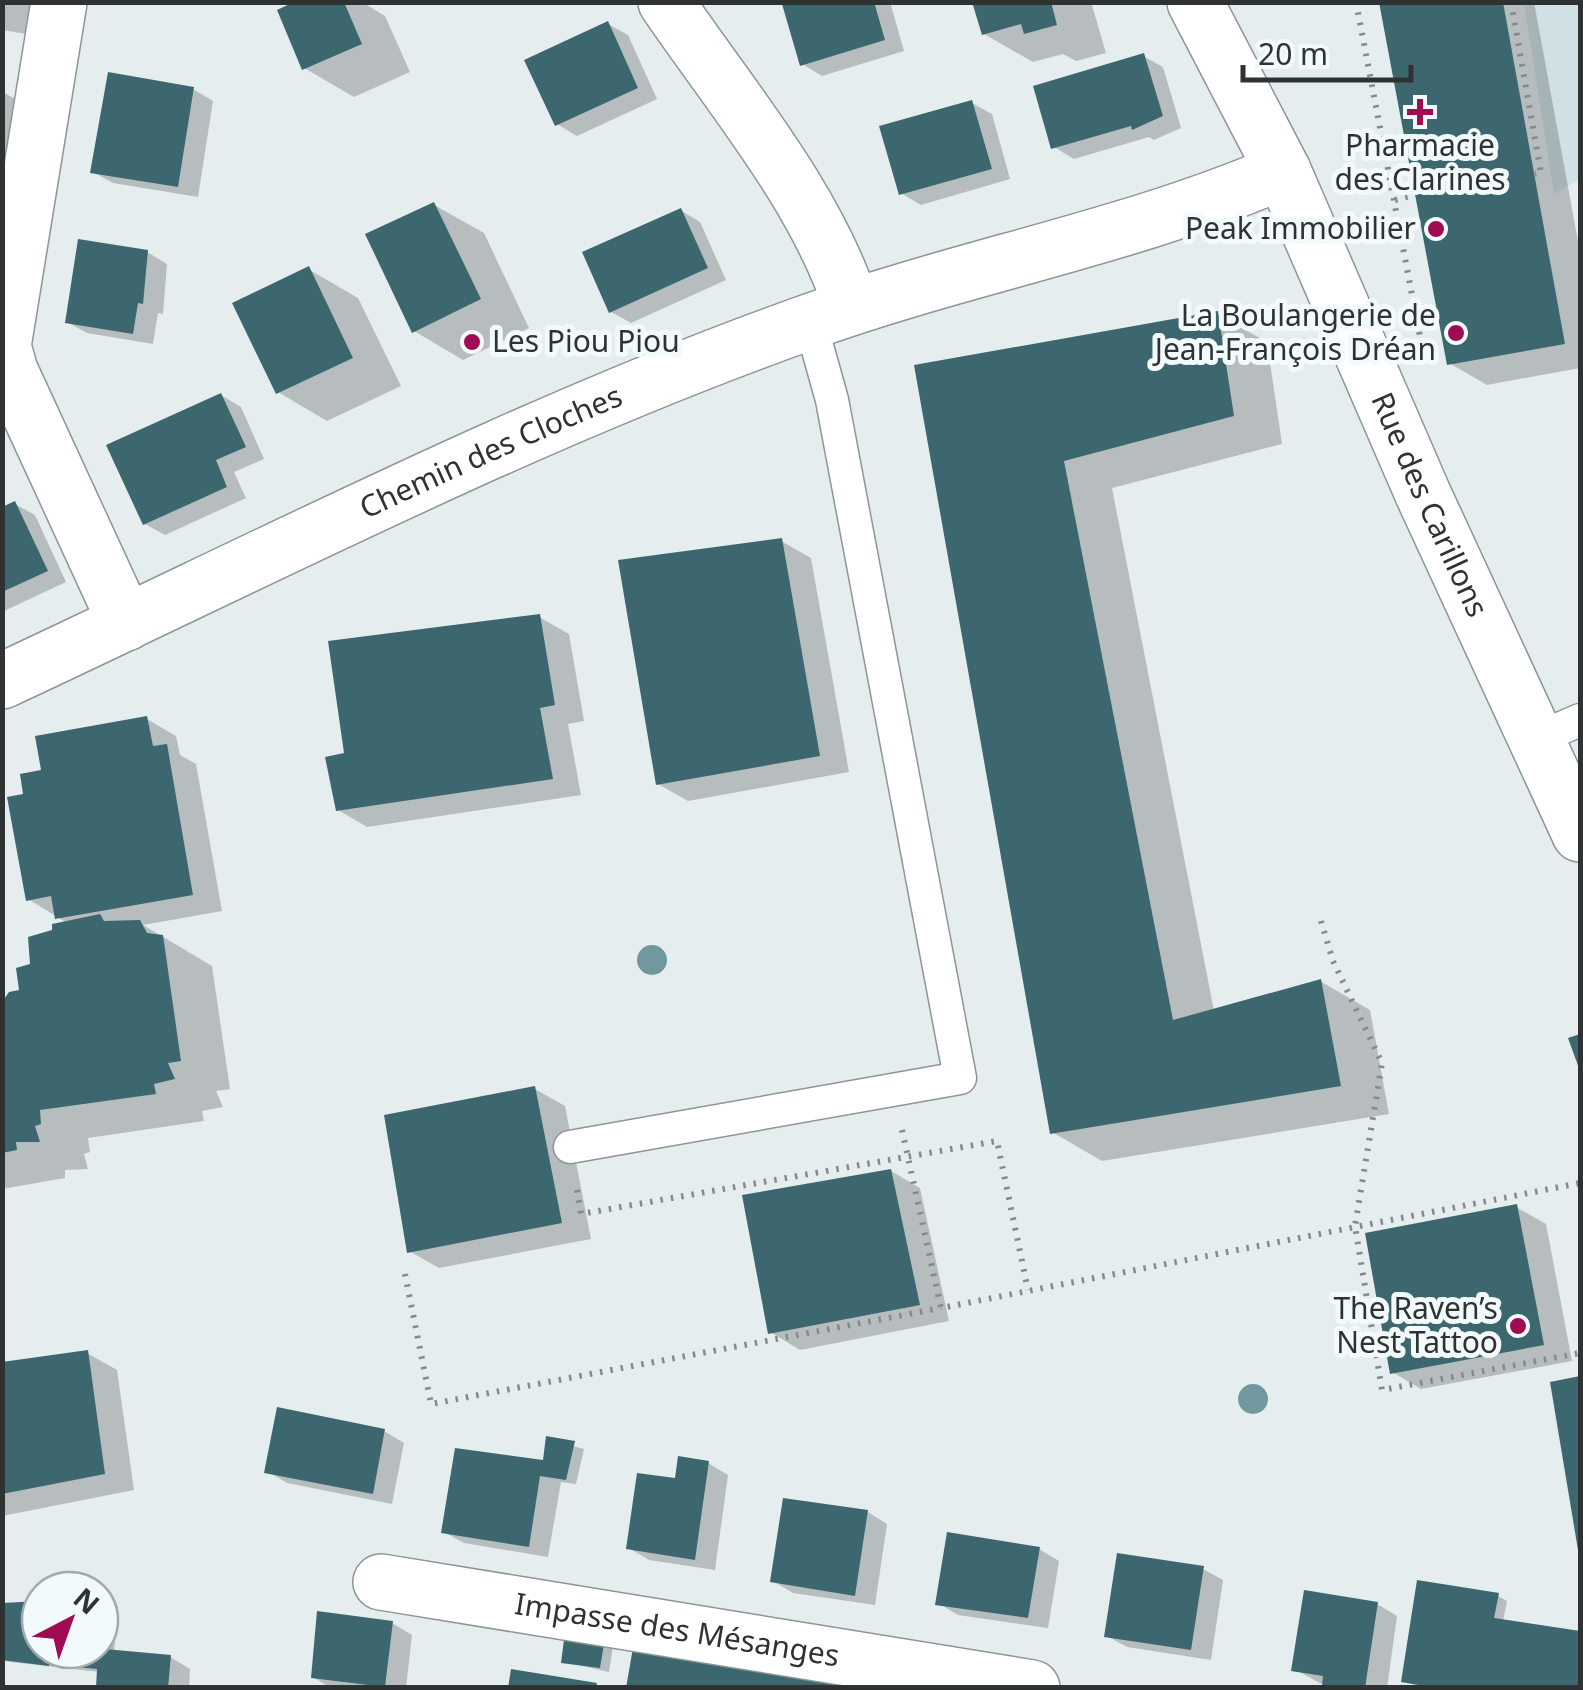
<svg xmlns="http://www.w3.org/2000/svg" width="1583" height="1690" viewBox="0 0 1583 1690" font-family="'Noto Sans',sans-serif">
<rect width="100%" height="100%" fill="#e5edef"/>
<path fill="#d0e1e5" d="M1524 3H1580V179L1554 194Z"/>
<path fill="#0003" d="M2 2H32L27 34 2 30Z
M300 2H362L385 16 410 72 354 97 304 68Z
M795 2H890L904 51 822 76 802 64 785 5Z
M975 2H1091L1106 53 1076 61 1063 54 1033 62 984 34Z
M1382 2H1534L1580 252V368L1487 385 1449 363Z
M608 24 628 35 657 99 577 136 557 124Z
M1143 56 1163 67 1181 128 1154 140 1149 137 1074 159 1054 147Z
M193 89 213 101 198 197 113 183 93 172Z
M2 92 16 99 2 182Z
M972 103 992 114 1010 179 921 205 901 193Z
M434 205 484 233 529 328 463 360 414 331Z
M680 210 700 222 726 280 631 323 611 312Z
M147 252 167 264 163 314 158 313 153 344 87 333 67 322Z
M308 269 358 298 401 386 327 421 278 392Z
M1217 314 1267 342 1282 444 1112 488 1214 1011 1320 981 1370 1010 1389 1114 1102 1161 1052 1132 917 367Z
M221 395 241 407 264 459 234 472 246 498 165 535 145 524Z
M15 504 35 515 66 582 2 612V509Z
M781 541 811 558 849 772 688 801 658 784Z
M539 617 569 634 584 721 568 724 581 795 367 827 338 810 347 755Z
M147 719 176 736 180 755 196 764 222 911 143 925 212 966 230 1089 216 1091 223 1107 202 1111 204 1121 88 1138 90 1152 84 1154 88 1169 65 1170V1178L2 1189V1006L22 991 32 966 55 932 67 923 28 899 26 796 44 772Z
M535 1089 565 1106 591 1239 439 1268 409 1251Z
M891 1171 920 1188 949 1321 800 1350 770 1332Z
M1516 1207 1546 1224 1572 1361 1421 1389 1392 1372Z
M87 1353 117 1370 134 1490 2 1516V1364Z
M1580 1379V1547L1553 1384Z
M384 1431 404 1443 392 1504 287 1483 267 1471Z
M548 1439 584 1449 576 1484 561 1482 548 1557 464 1543 444 1532 545 1463Z
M708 1463 728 1475 715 1570 649 1560 629 1548Z
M868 1512 887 1524 875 1605 793 1593 773 1581Z
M1039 1549 1059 1561 1048 1628 958 1615 938 1603Z
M1203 1569 1223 1580 1211 1660 1127 1647 1107 1636Z
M1498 1596 1507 1601 1503 1621 1580 1634V1688H1423L1403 1680Z
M100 1601 118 1606 114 1653 170 1657 190 1669 189 1688H98L100 1672 2 1661V1623L40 1603V1650H100Z
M1377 1604 1397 1616 1387 1688H1329L1294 1669Z
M392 1623 412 1635 406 1688H331L313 1677Z
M567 1635 613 1646 609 1672 564 1662Z"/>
<path fill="#3d676f" d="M294 2H344L362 44 302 70 277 10Z
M874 2 885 40 800 66 782 4Z
M972 2H1051L1057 25 1024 34 1021 24 982 35Z
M1379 2H1503L1565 344 1447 365Z
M608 21 638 88 555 126 524 60Z
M1144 53 1163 116 1132 130 1131 126 1051 149 1033 86Z
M108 72 194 87 178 187 90 173Z
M972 100 992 169 899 195 879 126Z
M434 202 481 299 412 333 365 234Z
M681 208 708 268 609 313 582 252Z
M78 239 148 250 143 304 138 303 133 334 65 323Z
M309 266 353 358 276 394 232 303Z
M1218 311 1234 416 1064 461 1173 1020 1321 979 1341 1086 1050 1134 914 365Z
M221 393 246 447 216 460 227 487 143 525 106 445Z
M15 501 48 571 2 592V507Z
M782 538 820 756 656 785 618 560Z
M540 614 555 705 540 708 553 779 336 811 325 757 344 753 328 641Z
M147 716 153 746 167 744 193 895 55 919 51 896 26 901 7 797 23 794 20 774 41 770 35 736Z
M100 914 104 921 140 920 147 933 163 935 181 1061 168 1063 175 1079 154 1084 156 1094 40 1110 41 1124 35 1126 40 1142H16L17 1150 2 1153V1002L9 992 19 990 16 968 30 964 28 937 52 930V924Z
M1580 1034V1071L1568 1038Z
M535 1086 562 1223 407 1253 384 1115Z
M891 1169 920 1305 768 1334 742 1195Z
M1517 1204 1544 1345 1390 1374 1365 1233Z
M88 1350 105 1474 2 1494V1362Z
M1580 1376V1550H1578L1550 1382Z
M277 1407 385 1429 373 1494 264 1473Z
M546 1436 575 1441 566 1480 540 1476 529 1547 441 1533 455 1448 543 1460Z
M678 1456 709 1461 695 1560 626 1549 637 1473 675 1478Z
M783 1498 868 1510 855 1596 770 1582Z
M947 1532 1040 1547 1028 1618 935 1605Z
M1117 1553 1204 1566 1191 1650 1104 1637Z
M1417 1580 1499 1593 1494 1618 1580 1631V1688H1436L1401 1682Z
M1304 1590 1378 1602 1365 1688 1322 1686 1323 1676 1291 1671Z
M100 1598H109L105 1649 171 1655 168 1688H96L97 1669 56 1665 57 1650H100Z
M40 1601V1650H52L49 1666 2 1660V1603Z
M317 1611 393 1621 385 1687 311 1678Z
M565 1632 605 1638 600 1668 561 1663Z
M634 1642 882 1688H626Z
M511 1669 597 1683 596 1688H508Z"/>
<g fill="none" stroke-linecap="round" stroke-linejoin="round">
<g stroke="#8d9596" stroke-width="35">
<path id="lane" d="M1536 739 1580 720
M570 1147 960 1078 832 400 810 321"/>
</g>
<g stroke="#8d9596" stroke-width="58">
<g id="street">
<path d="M59 2 3 346 10 371 126 623"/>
<path d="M666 2C732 99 815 195 852 307"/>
<path id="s1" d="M1195 2 1283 171 1423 494 1580 834"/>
<path id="s2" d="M2 681C268 557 532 420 809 322 965 266 1131 237 1283 171"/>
<path id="s3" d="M381 1582 1032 1688"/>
</g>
</g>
<path stroke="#858a8b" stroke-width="6" stroke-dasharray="2.5 8" stroke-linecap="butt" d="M1356 2 1421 342
M1511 2 1541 173 1535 174
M1395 200 1414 195
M1321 921 1333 961 1382 1063 1355 1226 1382 1390 1580 1353
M902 1130 941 1308 1580 1183
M577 1190 581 1214 997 1141 1028 1290
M405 1274 431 1404 941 1308"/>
<use href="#lane" stroke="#fff" stroke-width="32"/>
<use href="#street" stroke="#fff" stroke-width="55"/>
</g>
<g fill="#72989f">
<circle cx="652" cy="960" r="15"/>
<circle cx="1253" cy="1399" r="15"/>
</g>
<g fill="#a00c51" stroke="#f2fafc" stroke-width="4">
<path d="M1415 97h10v10h10v10h-10v10h-10v-10h-10v-10h10z"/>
<circle cx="1436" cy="229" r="10"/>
<circle cx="1456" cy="333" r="10"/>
<circle cx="472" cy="342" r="10"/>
<circle cx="1518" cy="1326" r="10"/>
</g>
<g text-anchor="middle" stroke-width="10" stroke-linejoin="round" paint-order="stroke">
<g font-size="30" fill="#2f3232" stroke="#f2fafc" text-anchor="end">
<text x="1420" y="156" text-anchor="middle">Pharmacie<tspan x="1420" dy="34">des Clarines</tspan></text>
<text x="1416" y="239">Peak Immobilier</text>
<text x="1436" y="326">La Boulangerie de<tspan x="1436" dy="34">Jean-François Dréan</tspan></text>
<text x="492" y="352" text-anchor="start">Les Piou Piou</text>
<text x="1498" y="1319">The Raven’s<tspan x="1498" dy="34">Nest Tattoo</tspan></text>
</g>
<g font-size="30" fill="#2f3232" stroke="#f2fafc">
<text dy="10" stroke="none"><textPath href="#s2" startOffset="540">Chemin des Cloches</textPath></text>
<text dy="10" stroke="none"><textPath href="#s1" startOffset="555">Rue des Carillons</textPath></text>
<text dy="10" stroke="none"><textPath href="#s3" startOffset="300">Impasse des Mésanges</textPath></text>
</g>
</g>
<rect width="1583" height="1690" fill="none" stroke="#2f3232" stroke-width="10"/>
<g transform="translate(70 1620) rotate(41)"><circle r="48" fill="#f2fafc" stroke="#a4aaab" stroke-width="2.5"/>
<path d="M0-8L18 38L0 25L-18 38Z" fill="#a00c51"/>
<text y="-15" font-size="28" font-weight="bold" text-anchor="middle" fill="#2f3232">N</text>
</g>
<path d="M1243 65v15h168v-15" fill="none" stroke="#2f3232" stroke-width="5"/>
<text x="1258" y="65" font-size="30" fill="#2f3232" stroke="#f2fafc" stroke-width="8" paint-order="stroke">20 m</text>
</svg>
